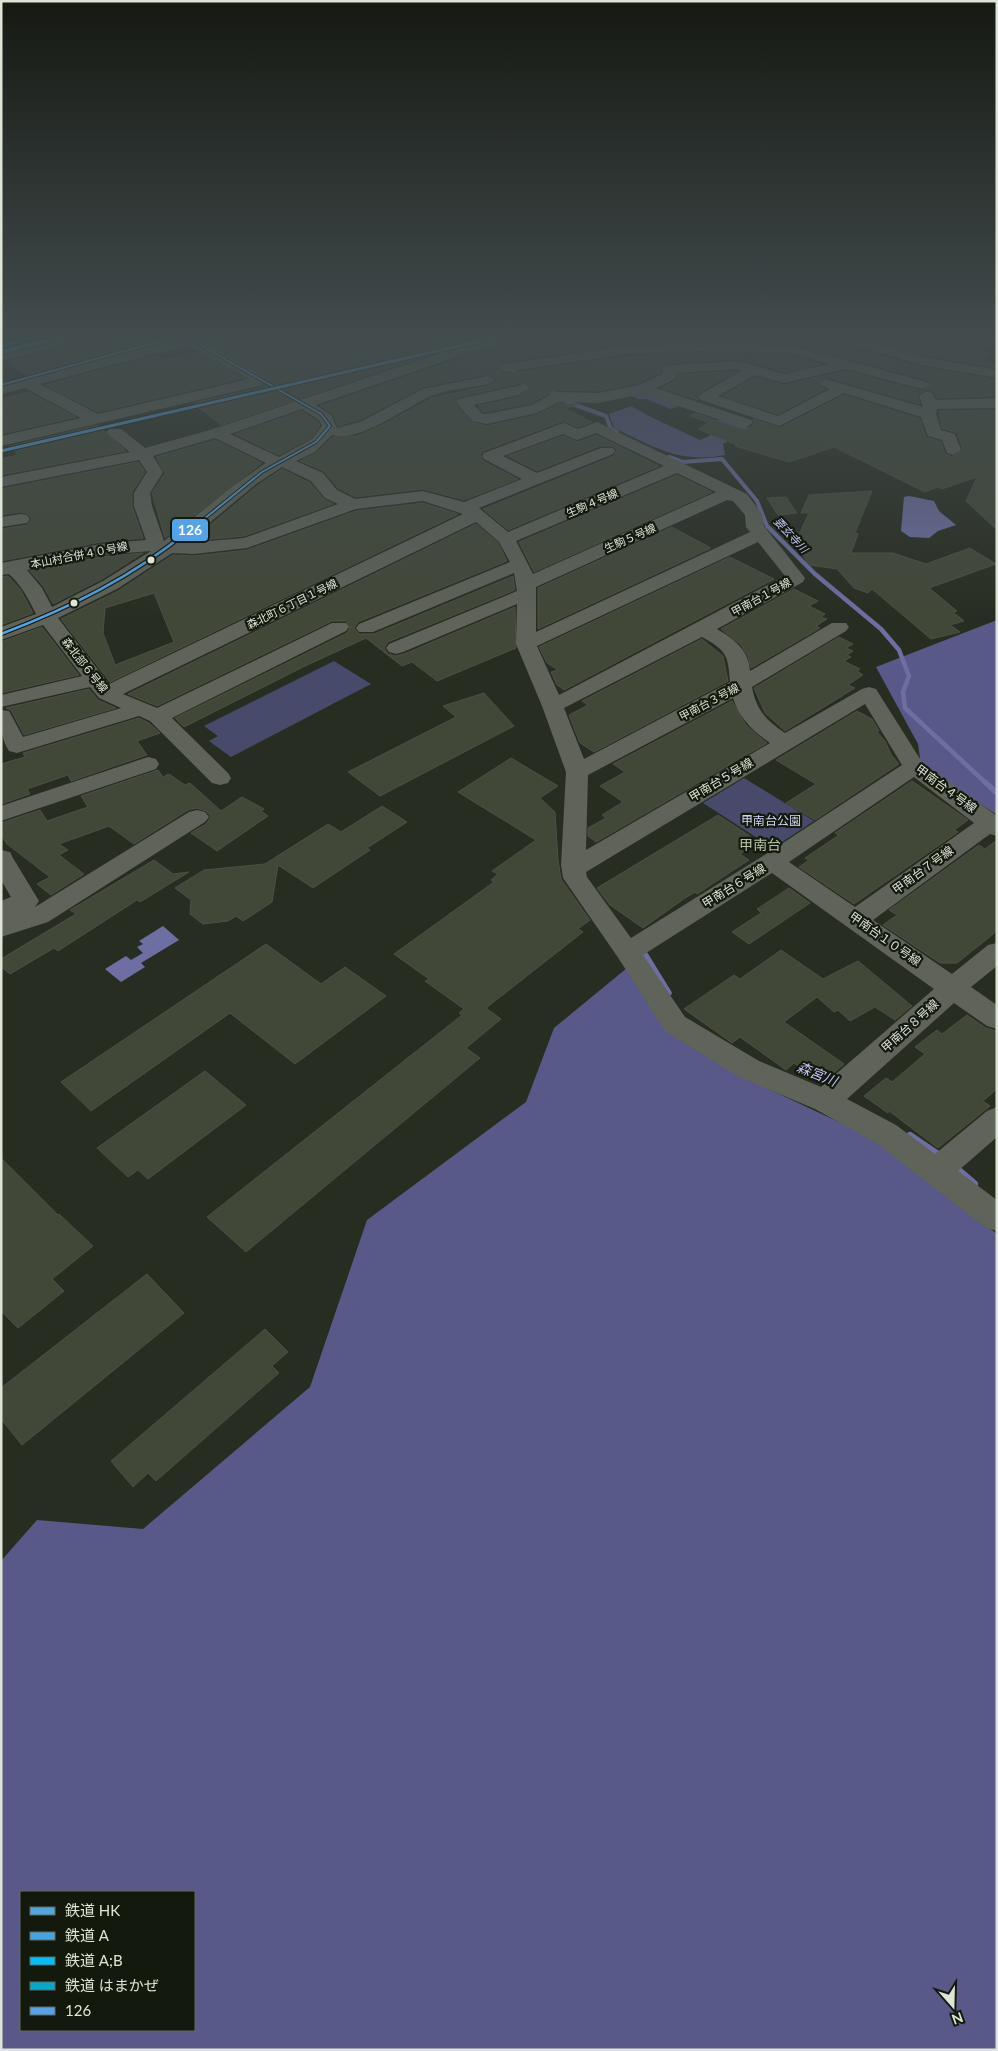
<svg xmlns="http://www.w3.org/2000/svg" width="998" height="2051" viewBox="0 0 998 2051" font-family="Lato,'Noto Sans JP',sans-serif">
<rect width="100%" height="100%" fill="#282d21"/>
<path fill="#484a6c" d="M334 661 371 684 231 757 209 741 218 736 204 726Z
M744 778 814 821 773 848 703 803Z"/>
<path fill="#585988" fill-rule="evenodd" d="M643 391 743 423 748 428 723 444 725 455C679 464 655 447 614 428L609 414 631 406 653 418 700 440 711 435 718 437 714 423 720 419 680 405 671 409 646 399H638L630 395Z
M997 620V815L921 765 918 744 876 667Z
M627 968 747 1079 873 1138 997 1234V2050H1V1561L37 1520 143 1529 310 1387 367 1220 526 1102 554 1028ZM21 1892H194V2030H21Z"/>
<path fill="#6d6fa3" d="M909 496 934 501 939 511 956 525 938 531 929 538 910 537 901 531 904 497Z
M163 926 179 940 141 963 145 967 121 982 105 969 126 956 131 960 143 953 137 947 143 944 139 941Z"/>
<g fill="none" stroke-linecap="round" stroke-linejoin="round">
<path stroke="#6d6fa3" stroke-width="4" d="M513 371 526 387 558 394 567 402 606 416 611 429 617 432
M669 457 683 462 722 459 757 501 767 526 773 532"/>
<path stroke="#6d6fa3" stroke-width="4.5" d="M771 530 815 574 881 629 899 650 909 676 903 692 905 708 987 784"/>
<path stroke="#6d6fa3" stroke-width="5.5" d="M985 782 997 793
M645 954 669 993"/>
<path stroke="#6d6fa3" stroke-width="8" d="M910 1136 941 1157
M953 1166 974 1184"/>
</g>
<path fill="#424838" stroke="#4c5046" fill-rule="evenodd" d="M104 334H126L143 346 27 376 8 361 99 339Z
M217 334H493L495 336 467 342 221 425 193 403 259 388 267 378 215 347 219 346 211 341 216 338Z
M571 334H823L826 339 920 367 997 380V396L937 398 933 391 926 389 917 395 920 404 827 377 817 383 819 387 825 389 778 414 723 396 755 377 784 385 846 371 922 391 931 384 927 380 790 343 700 341 626 344 505 362 496 369 505 374 626 356 700 353 789 355 821 364 785 372 738 359 669 363 662 366 660 373 638 383 598 391 556 390 531 403 487 412H483L478 406 519 397 530 388 521 383 459 397 455 403 471 422 487 426 537 415 559 404H577L566 409 592 422 578 427 563 421 483 451 480 455 483 461 518 479 464 500 423 489 355 497 338 488 324 471 300 461 316 453 333 437 357 436 384 424 432 398 488 386 497 379 488 374 423 387 359 420 338 426 332 413 320 406 478 352 520 343H550L567 339Z
M855 334H962V341L969 343 986 339 990 334H997V344L981 348 991 354H988L991 356 982 357 997 366V368L923 355Z
M196 352 244 378 98 412 45 385 157 355 165 360Z
M737 371 700 392 696 397 699 400 661 388 676 381 678 375Z
M28 392 76 417 1 434V399Z
M844 395 920 419 926 437 941 442 945 454 952 457 963 449 957 433 942 428 939 411 997 410V530L966 501 977 477 942 489 938 487 925 492 834 447 789 462 735 446 737 445 698 429 709 423 690 416 695 413 744 430 754 425 753 419 780 428Z
M302 411 318 422 320 426 311 438 279 455 235 434Z
M98 425 126 451 1 475V459L18 455 10 446Z
M596 435 659 466 508 530 483 509 614 456 617 450 613 446H600L537 471 508 456 563 436 578 442Z
M215 440 262 463 165 538 152 493 165 473 156 457Z
M138 462 145 472 132 492V506L143 538 101 542 1 561V529L27 525 32 519 28 514 21 512 1 515V489Z
M282 469 310 483 324 499 333 504 244 536 191 541 257 486Z
M677 475 712 492 534 572 519 542Z
M872 491 855 533 858 534 851 553H893L926 564 970 548 996 564 929 588 957 611 953 612 964 621 950 625 960 632 931 639 872 589 868 593 854 588 837 569 809 565 795 543 809 513H801L809 495Z
M786 497 797 513 778 515 767 498Z
M423 503 458 514 110 682 61 619 118 591 173 555 194 556 247 550 356 511ZM154 593 174 642 115 665 103 633 105 608Z
M476 524 498 543 507 561 358 622 354 628 359 634H374L513 576 515 590 388 642 384 648 388 654 395 656 404 654 515 607 516 648 437 681 412 662 402 666 366 638 305 666 184 727 175 718 347 633 350 628 346 621H332L157 706 128 694Z
M672 527 711 548 538 629V588Z
M143 553 102 579 53 604 44 587 30 571 101 557Z
M730 557 774 579 564 690 557 685 551 672 558 670 547 663 539 647Z
M8 576 20 589 33 613 1 625V577Z
M794 589 818 601 809 606 825 614 821 617 827 619 816 626 820 628 751 668 748 656 741 645 721 629Z
M42 627 79 675 1 693V642Z
M839 637 853 644 846 648 853 651 847 655 851 657 844 661 860 669 857 671 863 675 848 685 855 688 785 731 765 713 754 688Z
M702 639 723 656 728 681 594 752 580 743 569 715 588 705 582 701Z
M89 689 98 700 116 708 24 735 11 710 6 708Z
M484 693 514 726 380 796 348 772 456 717 443 706Z
M732 701 746 725 767 743 596 842 588 836V828L606 818 602 815 623 802 600 786 625 772 613 764Z
M857 711 872 719 879 731 877 732 885 741 892 756 899 764 815 820 786 803 816 784 776 760Z
M139 718 149 723 160 733 137 741 147 755 71 781 68 775 27 789 30 794 1 804V764L25 757 23 753 30 751Z
M511 758 558 786 540 798 555 812 558 860 561 879 590 920 578 929 583 932 486 1008 501 1019 466 1048 480 1058 246 1252 207 1217 462 1015 459 1013 464 1009 425 981 429 979 394 954 494 882 491 880 498 874 492 871 536 840 458 792Z
M158 770 163 777 169 774 185 785 190 783 221 811 242 797 264 809 261 811 268 816 217 851 191 833 206 824 211 817 206 811 197 808 188 810 134 844 109 826 59 844 68 850 59 855 84 874 51 895 37 884 50 877 7 844 1 835V823L40 810 47 821 88 807 81 796Z
M912 781 968 820 954 830 958 832 854 904 799 867 809 860 805 858 839 835 835 833Z
M382 806 407 822 367 848 370 850 313 888 278 865 272 902 243 921 236 916 228 921 203 924 190 914 191 900 175 888 204 870 265 864 328 824 341 832Z
M718 815 759 842 740 854 749 860 697 894 695 892 685 898 643 928 610 905 597 888Z
M997 840V931L957 963H940L883 925 897 915 889 910 979 845 985 849Z
M154 860 173 874 189 872 140 902 137 900 58 951 54 948 10 974 1 967V959L76 914 70 910Z
M789 888 810 903 749 944 732 932 761 913 757 909Z
M266 944 321 984 345 967 386 996 295 1064 230 1013 91 1111 61 1082Z
M781 950 823 979 858 961 912 1006 895 1020 875 1007 850 1021 838 1010 834 1012 817 997 784 1022 844 1064 822 1083 794 1063 786 1070 740 1037 732 1043 684 1009 734 975 740 979Z
M967 1015 986 1028 997 1031V1089L983 1101 990 1106 938 1148 889 1111 888 1113 864 1096 886 1078 892 1082 925 1054 915 1047 937 1030 942 1034Z
M205 1071 246 1105 148 1179 138 1170 128 1177 97 1148Z
M1 1158 58 1215 59 1214 93 1246 52 1279 64 1291 18 1328 1 1311Z
M147 1274 184 1313 22 1445 1 1419V1388Z
M265 1329 288 1352 272 1366 279 1373 156 1481 148 1473 133 1487 111 1461Z"/>
<g fill="none" stroke-linecap="round" stroke-linejoin="round">
<path stroke="#43493c" stroke-width="16" stroke-dasharray="16 8" stroke-linecap="butt" d="M183 335 306 405"/>
<path fill="#5f6359" fill-rule="evenodd" d="M1 334H15L1 340Z
M76 334H101L99 337 1 361V353Z
M196 334H215L214 338 202 341 265 378 259 386 1 446V436L81 418 25 388 1 394V385ZM188 345 249 379 98 414 40 384Z
M513 334H569L567 337 550 341H520L477 350 316 405 331 415 337 428 360 422 423 389 488 376 495 380 488 384C470 388 448 389 431 396 405 407 361 443 332 435L315 452 296 461 323 473 337 490 355 499 423 491 464 502 522 479 484 459 482 456 484 453 558 425 564 423 578 429 597 422 747 494 762 514 764 526 805 578 803 582 717 629C734 639 749 650 750 671L832 623H846L849 627 846 631 752 687C756 710 767 721 785 733L862 689 869 687 876 689 922 762 997 816V836L990 834 873 920 952 974 988 945 997 943V966L971 987 997 1005V1029L987 1026 954 1003 847 1099 896 1125 935 1154 987 1111 997 1107V1137L958 1171 997 1200V1231L986 1228 876 1143 815 1109 739 1077 665 1031 619 959 563 878 561 865 566 772 542 706 516 644 517 604 403 652 396 654 389 652 386 648 389 644 517 591 514 573 373 632H359L356 628 359 624 510 562 499 542 476 522 123 694 157 708 332 623H346L349 627 346 631 172 718 228 773 231 778 228 783 220 785 212 783 150 721 139 716 17 753 9 751C0 737 1 725 1 710L9 711 23 737 121 708 99 698 90 687 1 707V695L82 676 43 625 1 640V627L36 614C28 598 22 586 9 574L1 575V563L101 544 146 540 134 506V493L147 472 139 460 1 487V477L130 452 109 435 107 432 109 429H121L145 448 210 430 468 344ZM302 409 320 421 322 426 312 439 279 457 230 434ZM596 433 664 466 508 532 479 508 613 454 615 451 613 448H601L537 473 503 456 563 434 577 440ZM215 438 266 463 233 486 164 541 152 506 150 493 163 472 153 456ZM282 467 311 481 325 498 338 504 244 538 185 543 256 484ZM677 473 716 492 533 574 516 541ZM727 500 733 501 745 515 746 527 750 532 536 632V587ZM423 501 463 514 109 684 58 618 117 589 172 553 194 554 247 548 356 509ZM758 542 785 576 559 695 537 646ZM151 551 103 581 52 607 42 588 27 570 101 555ZM702 637C727 651 728 655 730 682L584 759 564 708ZM733 698C739 718 753 731 770 743L586 850 588 775ZM865 704 902 765 763 856 631 938 587 877 586 872ZM914 777 974 823 855 907 789 862ZM772 873 934 989 821 1087 759 1061 685 1017 643 955Z
M825 334H848L923 357 997 370V378L921 365 827 337Z
M964 334H988L986 337 969 341 964 340 962 337Z
M700 343 790 345 927 382 929 385 922 389 846 369 784 383 755 375 718 396 778 416 830 389 821 386 819 383 826 379 923 407 919 396 927 391 932 393 936 400 997 398V408L937 409 936 414 941 430 955 434 961 450 953 455 947 453 942 440 928 436 921 417 844 393 779 426 701 400 698 397 701 394 741 371 737 369 677 373 675 379 656 388 751 420 753 423 745 428 642 394 598 403 559 402 537 413 487 424 472 421 456 402 459 399 521 385 528 389 519 395 474 405 482 414H487L532 405 556 392 598 393 639 385 662 374 664 366 669 365 738 361 785 374 829 364 789 353 700 351 626 354 505 372 498 368 505 364 626 346Z
M21 514 27 515 30 519 27 523 1 527V517Z
M148 757 156 759 159 764 156 769 1 821V806Z
M197 810 205 812 209 817 205 822 48 922 1 937V901L11 897 1 880V850L10 852 13 858 39 901 35 907 189 812Z"/>
<g stroke="#14190e" stroke-width="4">
<path id="bus-1-far1" d="M183 335 321 414 330 426 316 442 262 472 188 532
M1 385 183 335"/>
</g>
<g stroke="#14190e" stroke-width="5">
<path id="bus-1" d="M1 634C69 608 133 577 189 530"/>
</g>
<use href="#bus-1-far1" stroke="#53a3e8" stroke-width="2"/>
<use href="#bus-1" stroke="#53a3e8" stroke-width="2.5"/>
<g stroke="#14190e" stroke-width="5">
<path id="rail-1" d="M1 451 511 334"/>
</g>
<g stroke="#14190e" stroke-width="5">
<path id="rail-2" d="M1 353 75 334"/>
</g>
<g stroke="#14190e" stroke-width="5">
<path id="rail-3" d="M3 351 46 340"/>
</g>
<g stroke="#14190e" stroke-width="5">
<path id="rail-4" d="M1 346 49 334"/>
</g>
<use href="#rail-1" stroke="#52a5e3" stroke-width="3"/>
<use href="#rail-2" stroke="#46a4e1" stroke-width="3"/>
<use href="#rail-3" stroke="#00bfff" stroke-width="3"/>
<use href="#rail-4" stroke="#00a9ce" stroke-width="3"/>
</g>
<linearGradient id="sky" x2="0" y2="1"><stop stop-color="#161912"/><stop offset="0.54" stop-color="#424c4e"/><stop offset="1" stop-color="#424c4e" stop-opacity="0"/></linearGradient>
<rect width="998" height="621" fill="url(#sky)"/>
<g fill="#dee5d6" stroke="#14190e" stroke-width="2">
<circle cx="151" cy="560" r="4.5"/>
<circle cx="74" cy="603" r="4.5"/>
</g>
<g text-anchor="middle" stroke-width="4.5" stroke-linejoin="round" paint-order="stroke">
<g font-size="11" fill="#dee5d6" stroke="#14190e">
<text transform="translate(592 503) rotate(-23)" y="4">生駒４号線</text>
<text transform="translate(630 538) rotate(-24)" y="4">生駒５号線</text>
<text transform="translate(79 555) rotate(-11)" y="4">本山村合併４０号線</text>
<text transform="translate(761 597) rotate(-29)" y="4">甲南台１号線</text>
<text transform="translate(292 604) rotate(-26)" y="4">森北町６丁目１号線</text>
<text transform="translate(85 665) rotate(52)" y="4">森北部６号線</text>
<text transform="translate(709 702) rotate(-28)" y="4">甲南台３号線</text>
</g>
<g font-size="11" font-style="italic" fill="#c1c4f7" stroke="#14190e">
<text transform="translate(791 535) rotate(47)" y="4">要玄寺川</text>
</g>
<g font-size="12" fill="#dee5d6" stroke="#14190e">
<text transform="translate(721 780) rotate(-31)" y="4">甲南台５号線</text>
<text transform="translate(946 789) rotate(36)" y="4">甲南台４号線</text>
<text transform="translate(923 870) rotate(-36)" y="4">甲南台７号線</text>
<text transform="translate(734 886) rotate(-32)" y="4">甲南台６号線</text>
<text transform="translate(885 939) rotate(35)" y="4">甲南台１０号線</text>
<text transform="translate(910 1026) rotate(-42)" y="4">甲南台８号線</text>
</g>
<g font-size="12" fill="#d2d5f7" stroke="#14190e">
<text x="771" y="825">甲南台公園</text>
</g>
<g font-size="14" fill="#b6c4a7" stroke="#14190e">
<text x="760" y="850">甲南台</text>
</g>
<g font-size="14" font-style="italic" fill="#c1c4f7" stroke="#14190e">
<text transform="translate(817 1074) rotate(22)" y="5">森宮川</text>
</g>
</g>
<rect stroke="#14190e" stroke-width="2" x="171" y="518" width="38" height="24" rx="5" fill="#53a3e8"/>
<g font-size="14" text-anchor="middle" font-weight="bold" fill="#fff">
<text x="190" y="535">126</text>
</g>
<rect width="998" height="2051" fill="none" stroke="#dee5d6" stroke-width="5"/>
<rect x="20" y="1891" width="175" height="140" fill="#14190e" stroke="#656b5e"/>
<rect x="30" y="1907" width="25" height="8" fill="#52a5e3" stroke="#656b5e"/>
<text x="65" y="1916" font-size="15" fill="#dee5d6">鉄道 HK</text>
<rect x="30" y="1932" width="25" height="8" fill="#46a4e1" stroke="#656b5e"/>
<text x="65" y="1941" font-size="15" fill="#dee5d6">鉄道 A</text>
<rect x="30" y="1957" width="25" height="8" fill="#00bfff" stroke="#656b5e"/>
<text x="65" y="1966" font-size="15" fill="#dee5d6">鉄道 A;B</text>
<rect x="30" y="1982" width="25" height="8" fill="#00a9ce" stroke="#656b5e"/>
<text x="65" y="1991" font-size="15" fill="#dee5d6">鉄道 はまかぜ</text>
<rect x="30" y="2007" width="25" height="8" fill="#53a3e8" stroke="#656b5e"/>
<text x="65" y="2016" font-size="15" fill="#dee5d6">126</text>
<g transform="translate(953 2006) rotate(160)" stroke="#14190e" stroke-width="4" paint-order="stroke">
<path d="M0-4L9 19L0 12L-9 19Z" fill="#dee5d6"/>
<text y="-8" font-size="14" font-weight="bold" text-anchor="middle" fill="#dee5d6">N</text>
</g>
</svg>
